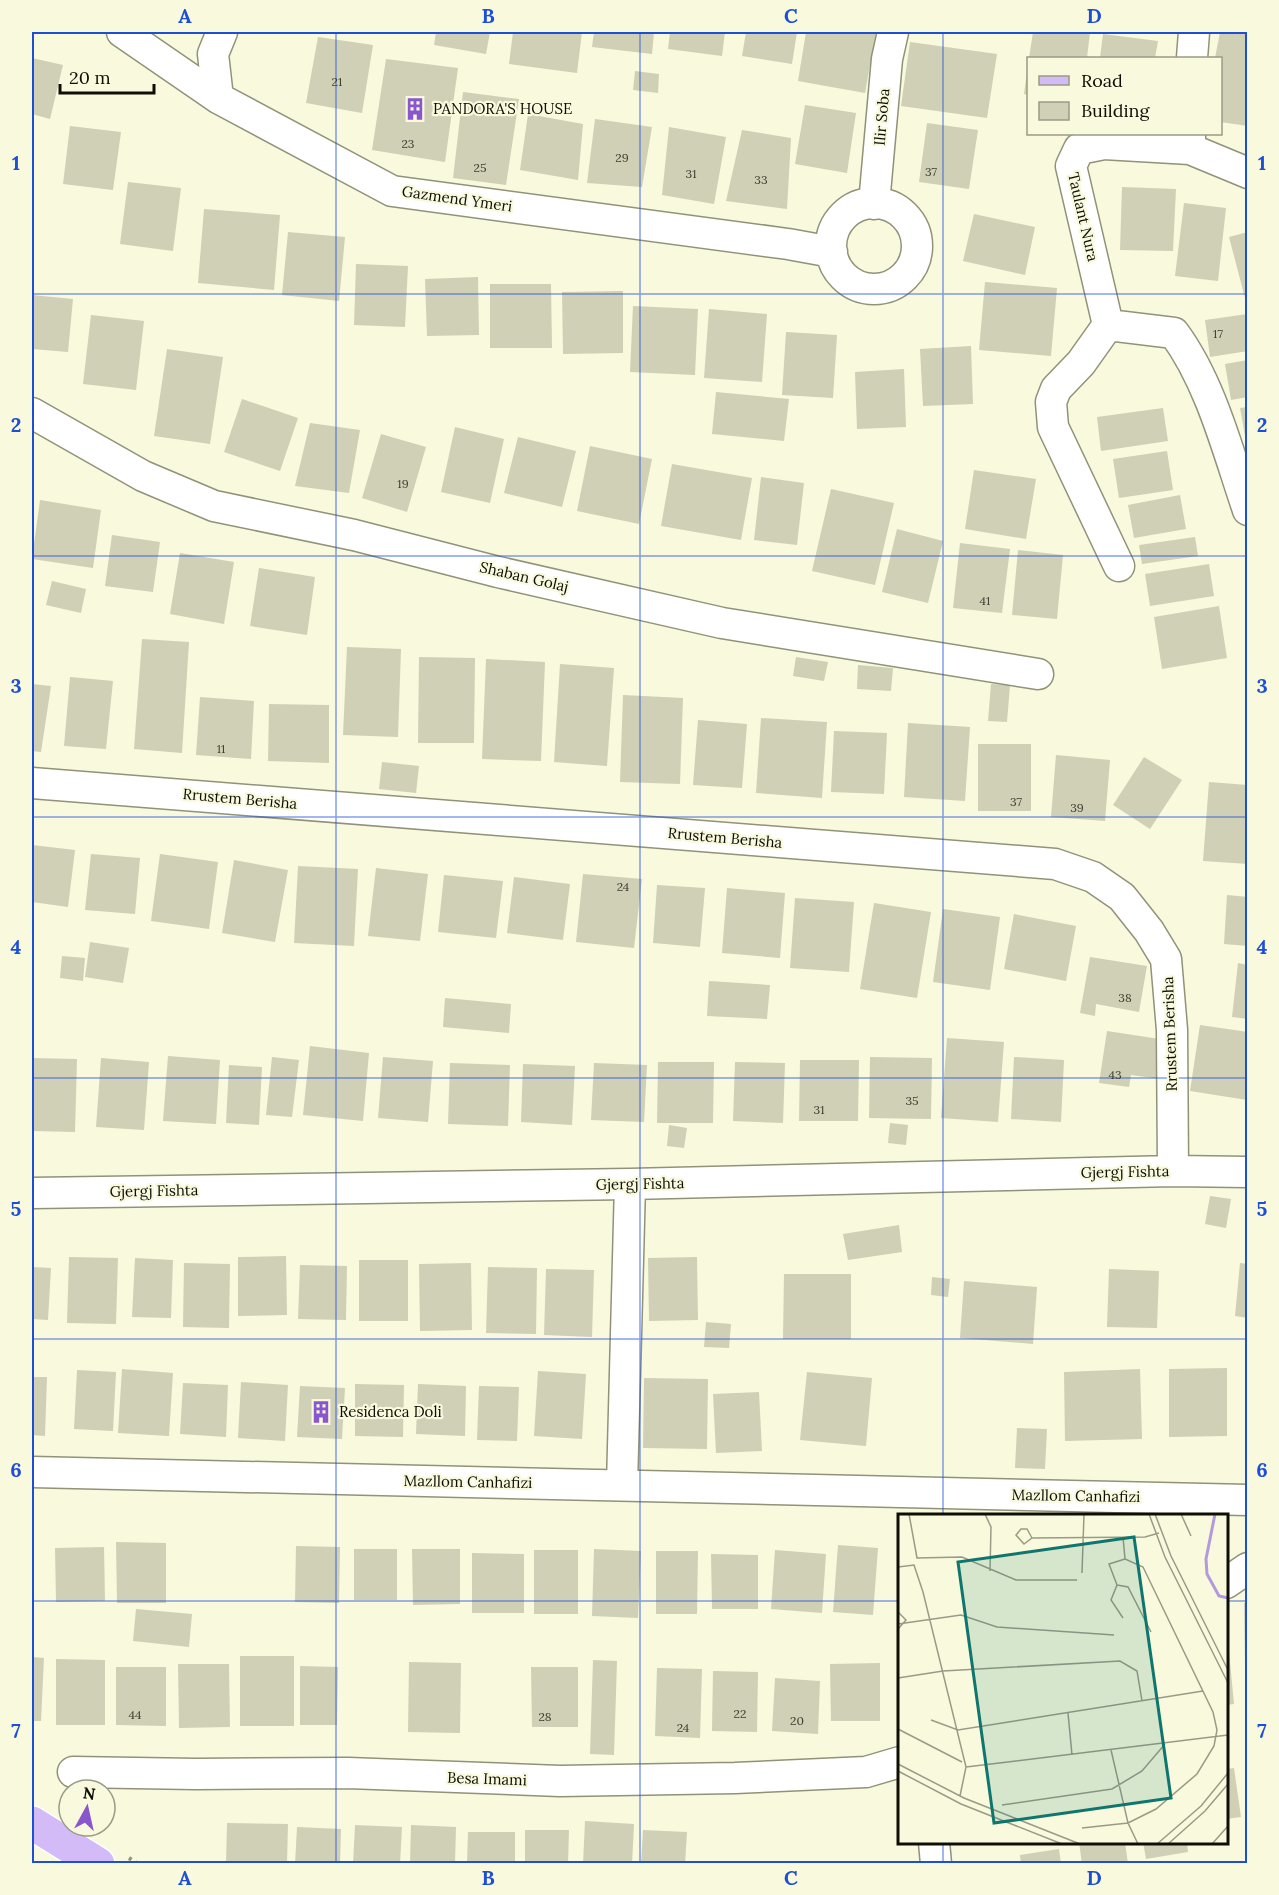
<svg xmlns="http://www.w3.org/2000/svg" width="1279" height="1895" viewBox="0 0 1279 1895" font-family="Lora,serif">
<rect width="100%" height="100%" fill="#f8f9dd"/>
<path fill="#cfd0b5" d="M436 32H490L486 54 434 45Z
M513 32H582L577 73 509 64Z
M594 32H654L652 54 592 47Z
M670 32H725L722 56 668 49Z
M746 32H797L792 64 742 56Z
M806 32H876L865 93 798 81Z
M1033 32H1090L1087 58H1029Z
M1220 32H1248V126L1220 122V58H1215Z
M1103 34 1158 41 1155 58H1100Z
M318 37 373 45 362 113 306 103Z
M910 42 997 54 987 118 901 106Z
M32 58 63 65 50 119 32 114Z
M386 59 458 68 445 162 372 150Z
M635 71 659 74 658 93 633 90Z
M1027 72H1028V95L1024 94Z
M463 92 519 99 506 185 453 178Z
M805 105 856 113 847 173 795 164Z
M528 114 583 124 578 180 520 170Z
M595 119 652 127 642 187 587 183Z
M927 123 978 130 969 189 919 182Z
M70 126 121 132 113 190 63 184Z
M669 127 726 137 714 204 662 195Z
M742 130 791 138 787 209 726 201Z
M128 182 181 188 173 251 120 244Z
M1122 187 1176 189 1173 251 1120 250Z
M1184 203 1226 208 1218 281 1175 276Z
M204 209 280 215 274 290 198 283Z
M974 214 1035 227 1025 275 963 261Z
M288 232 345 237 339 301 282 295Z
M1248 232V297L1245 298 1229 237Z
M356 264 408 266 405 327 354 325Z
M478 277 479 335 427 336 425 279Z
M985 282 1057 288 1051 356 979 350Z
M490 284H551L552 348H490Z
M623 291V353L563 354 562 292Z
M32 295 73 299 68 352 32 349Z
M633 306 698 309 695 375 630 372Z
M709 309 767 314 762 382 704 378Z
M1248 314V351L1210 357 1205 320Z
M91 315 144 321 136 390 83 384Z
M786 332 837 335 833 398 782 395Z
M971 346 973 404 923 406 920 349Z
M167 349 223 357 210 444 154 436Z
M1248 360V397L1231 400 1225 364Z
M904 369 906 427 857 429 855 372Z
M716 392 789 399 784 441 712 434Z
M242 399 298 418 280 471 224 452Z
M1248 407V442H1246L1240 408Z
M1163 408 1168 441 1101 451 1097 417Z
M310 423 360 430 349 493 295 486Z
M455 427 504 439 490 503 441 492Z
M381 434 426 447 407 512 362 498Z
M518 437 576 451 562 507 504 493Z
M590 446 652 459 639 524 577 511Z
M1167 451 1173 490 1119 498 1113 459Z
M672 464 752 478 741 540 661 526Z
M974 470 1036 479 1026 539 965 529Z
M761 477 804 483 797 545 754 540Z
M831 489 894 503 875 585 812 571Z
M1180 495 1186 529 1134 538 1128 505Z
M40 500 101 510 93 568 32 559Z
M897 529 943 541 928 603 882 592Z
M112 535 160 542 153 592 105 586Z
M1195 537 1198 556 1142 564 1139 545Z
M960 543 1010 549 1002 613 953 608Z
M1018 550 1063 555 1057 619 1012 615Z
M180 553 234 562 224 624 170 614Z
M1209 564 1214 596 1150 606 1145 574Z
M259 568 315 577 307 635 250 626Z
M52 581 86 589 81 613 46 605Z
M1219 606 1227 658 1162 669 1154 617Z
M142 639 189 642 182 753 134 749Z
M347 647 401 649 398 737 343 735Z
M419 657 475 658 474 743H418Z
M796 657 828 662 824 681 793 676Z
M486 659 545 662 541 761 482 759Z
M560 664 614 668 607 766 554 762Z
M858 665 893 668 891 691 857 689Z
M70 677 113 681 106 749 64 746Z
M32 684 51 686 41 752 32 751Z
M991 684 1010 685 1007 722 988 721Z
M623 695 683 698 680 784 620 782Z
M200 697 254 701 251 759 196 755Z
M269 704 329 705V763L268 761Z
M761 718 827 722 822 798 756 793Z
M698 720 747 724 742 788 693 785Z
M908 723 970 727 965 801 904 797Z
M834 731 887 733 884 794 831 792Z
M978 744H1031V811H978Z
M1056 755 1110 760 1105 821 1051 817Z
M1144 757 1182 780 1150 829 1113 805Z
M382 762 419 766 416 793 379 789Z
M1209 782 1248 785V864L1203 861Z
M32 845 75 850 68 907 32 902Z
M91 854 140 858 135 914 85 910Z
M160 854 218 862 209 929 151 921Z
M234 860 288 870 275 942 222 933Z
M298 866 358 869 354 946 294 943Z
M376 868 428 874 420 941 368 936Z
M583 874 642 879 634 948 576 942Z
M444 875 503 881 496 938 438 932Z
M514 877 570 884 563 940 507 933Z
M657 885 705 888 700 947 653 943Z
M727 888 785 893 780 958 722 953Z
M1227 895 1248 897V946L1224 944Z
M795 898 854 902 849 972 790 968Z
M874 903 931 912 917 998 860 989Z
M943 909 1000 917 990 990 933 982Z
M1014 914 1076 926 1066 981 1004 969Z
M90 942 129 948 123 983 85 977Z
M62 956 85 958 83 981 60 978Z
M1090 957 1147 966 1139 1012 1096 1004 1095 1016 1080 1013Z
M1238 963 1248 965V1019L1232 1017Z
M709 981 770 985 767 1019 707 1016Z
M445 998 511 1004 509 1033 443 1027Z
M1200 1025 1248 1032 1247 1100 1190 1091Z
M1107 1031 1166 1040 1160 1079 1131 1075 1129 1087 1099 1083Z
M947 1038 1004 1042 998 1122 941 1118Z
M310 1046 369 1053 363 1121 303 1115Z
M168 1056 220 1060 216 1124 163 1121Z
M272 1057 299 1060 292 1117 266 1115Z
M383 1057 433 1061 428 1122 378 1118Z
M870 1057 932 1058 931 1119 869 1118Z
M1014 1057 1064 1060 1061 1122 1011 1119Z
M32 1058 77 1059 75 1132 32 1131Z
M101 1058 149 1062 144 1130 96 1127Z
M800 1060H859L858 1121H799Z
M658 1062H714L713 1123H657Z
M735 1062 785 1063 783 1123 733 1121Z
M450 1063 510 1065 508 1126 448 1124Z
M594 1063 647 1065 644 1122 591 1120Z
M523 1064 575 1066 572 1125 521 1122Z
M229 1065 262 1067 259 1125 226 1123Z
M890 1123 908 1125 906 1145 888 1143Z
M669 1125 687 1128 684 1148 667 1146Z
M1210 1196 1231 1199 1226 1228 1205 1224Z
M899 1225 902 1252 848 1260 843 1234Z
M286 1256 287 1315 238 1316V1257Z
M69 1257 118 1258 116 1324 67 1323Z
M697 1257 698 1320 649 1321 648 1258Z
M135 1258 173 1260 171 1318 132 1317Z
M359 1260H408V1321H359Z
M184 1263 230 1264 229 1328 183 1327Z
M471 1263 472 1330 420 1331 419 1264Z
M1240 1263 1248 1264V1318L1235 1316Z
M300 1265 347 1266 346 1320 298 1319Z
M32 1267 51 1268 48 1320 32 1319Z
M488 1267 537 1268 536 1334 486 1333Z
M546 1269 594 1270 592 1337 544 1335Z
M1109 1269 1159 1271 1157 1328 1107 1327Z
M784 1274H851V1339H783Z
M932 1277 950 1279 948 1297 931 1295Z
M964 1281 1037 1287 1033 1344 960 1338Z
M706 1322 731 1324 729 1348 704 1347Z
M1227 1368V1436L1169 1437V1369Z
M122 1369 173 1373 169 1436 118 1433Z
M1140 1369 1142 1439 1065 1441 1064 1372Z
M77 1370 116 1372 113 1431 74 1429Z
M538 1371 586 1374 582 1439 534 1436Z
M807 1372 872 1378 866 1446 800 1440Z
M32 1377H47L45 1436 32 1435Z
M644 1378 708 1379 707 1449 643 1448Z
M241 1382 288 1385 285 1441 238 1438Z
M183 1383 228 1385 226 1437 180 1434Z
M355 1384 404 1385 403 1437 355 1436Z
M418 1384 466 1386 465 1436 416 1434Z
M300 1386 345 1388 342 1439 297 1437Z
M479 1386 519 1387 517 1441 477 1440Z
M759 1392 762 1451 716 1453 713 1394Z
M1017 1428 1047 1429 1045 1469 1015 1468Z
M116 1542 166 1543V1603H117Z
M838 1545 878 1548 873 1615 833 1612Z
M296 1546 340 1547 339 1603 295 1602Z
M104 1547 105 1601 56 1602 55 1548Z
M354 1549H397V1600H354Z
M412 1549H460V1604L413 1605Z
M594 1549 641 1551 638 1618 592 1616Z
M534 1550H578V1614H534Z
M775 1550 826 1554 822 1613 771 1609Z
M656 1551H698L697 1614H656Z
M472 1553 524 1554V1613H472Z
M711 1554 758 1555V1609H712Z
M1244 1603H1248V1668H1245Z
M136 1609 192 1614 189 1647 133 1641Z
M1226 1641H1228L1234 1704 1226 1705Z
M240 1656H294V1726H240Z
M32 1657 44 1658 41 1721H32Z
M56 1659 105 1660V1725H56Z
M593 1660 617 1661 614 1755 590 1754Z
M409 1662 461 1663 460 1733 408 1732Z
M880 1663V1721H831L830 1664Z
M178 1664H229L230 1727 179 1728Z
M300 1666 338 1667 337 1725H300Z
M116 1667H166V1726L116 1725Z
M531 1667H578V1727H532Z
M657 1668 702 1669 700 1738 655 1736Z
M713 1671 758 1672 757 1732 712 1731Z
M775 1678 820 1681 818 1734 772 1731Z
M1234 1768 1241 1817 1226 1819V1769Z
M585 1821 634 1824 632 1864H583Z
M227 1823 288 1824 287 1864H226Z
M355 1825 402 1827 400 1864H353Z
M411 1825 456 1827 455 1864H410Z
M297 1827 341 1829 340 1864H295Z
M525 1830H569L568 1864H525Z
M643 1830 687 1832 685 1864H641Z
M468 1832H515V1864H467Z
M1079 1842H1125L1128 1864H1082Z
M1143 1842H1187L1188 1852 1146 1859Z
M1059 1849 1061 1864H1021L1020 1855Z"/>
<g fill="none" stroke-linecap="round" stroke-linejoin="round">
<g stroke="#919278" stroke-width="33">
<path id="street" d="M122 32 218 98 392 191 788 244 832 252
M1192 58 1194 32
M218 98 213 54 222 32
M1190 134V149L1248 173
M831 246a43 43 0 1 1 86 0a43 43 0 1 1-86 0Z
M874 204 887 59 893 32
M1108 325 1174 333C1211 383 1228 452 1248 510
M32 413 143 476 214 506 354 535 498 572 722 623 1038 674
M1119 566 1053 427 1051 402 1056 389 1081 363 1108 325 1071 166 1079 149 1104 144 1190 149
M32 783 1055 864 1093 877 1122 897 1149 931 1166 959 1172 1030 1173 1171
M32 1193 630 1184 1173 1171 1248 1172
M32 1472 1248 1500
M622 1485 630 1184
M1226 1583 1248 1568
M73 1772 196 1774 348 1773 560 1781 735 1778 866 1772 900 1762
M934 1842 936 1864"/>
</g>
<g stroke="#fff" stroke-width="36">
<path id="primary" d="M32 1823 98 1864"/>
</g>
<path stroke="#949581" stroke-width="4" stroke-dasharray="3 4.5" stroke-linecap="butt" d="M129 1858 138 1864"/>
<use href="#street" stroke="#fff" stroke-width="30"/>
<use href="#primary" stroke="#d2bbf7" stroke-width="33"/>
</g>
<path fill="none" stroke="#1d4ed8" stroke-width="1.5" stroke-opacity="0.55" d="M336 32V1864M640 32V1864M943 32V1516M32 294H1248M32 556H1248M32 817H1248M32 1078H1248M32 1339H1248M32 1601H900M1226 1601H1248M943 1842V1864"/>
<defs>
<g id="building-bare" transform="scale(1.8)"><path d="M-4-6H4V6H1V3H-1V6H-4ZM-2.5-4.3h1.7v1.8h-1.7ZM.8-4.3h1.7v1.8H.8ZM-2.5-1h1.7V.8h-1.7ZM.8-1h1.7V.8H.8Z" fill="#8a56ce" stroke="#f8f9dd" stroke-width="2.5" paint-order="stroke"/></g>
</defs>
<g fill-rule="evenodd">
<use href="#building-bare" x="415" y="109"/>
<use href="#building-bare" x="321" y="1412"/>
</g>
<g text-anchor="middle" stroke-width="4.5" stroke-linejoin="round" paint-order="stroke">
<g font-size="12" fill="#3e3e31">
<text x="337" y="86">21</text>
<text x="408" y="148">23</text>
<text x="622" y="162">29</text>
<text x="480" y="172">25</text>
<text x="931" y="176">37</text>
<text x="691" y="178">31</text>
<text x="761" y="184">33</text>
<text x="1218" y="338">17</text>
<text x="403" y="488">19</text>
<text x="985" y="605">41</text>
<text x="221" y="753">11</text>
<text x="1016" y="806">37</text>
<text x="1077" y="812">39</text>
<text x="623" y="891">24</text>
<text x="1125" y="1002">38</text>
<text x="1115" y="1079">43</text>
<text x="912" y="1105">35</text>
<text x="819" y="1114">31</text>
<text x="740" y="1718">22</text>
<text x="135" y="1719">44</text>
<text x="545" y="1721">28</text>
<text x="797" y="1725">20</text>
<text x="683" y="1732">24</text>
</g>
<g font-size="15" fill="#0e0e05" stroke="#f8f9dd" text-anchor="start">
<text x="433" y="114">PANDORA'S HOUSE</text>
<text x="339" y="1417">Residenca Doli</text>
</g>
<g font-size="15" fill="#0e0e05" stroke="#f8f9dd">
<text transform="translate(882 117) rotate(-85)" y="5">Ilir Soba</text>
<text transform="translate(457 199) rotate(8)" y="5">Gazmend Ymeri</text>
<text transform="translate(1083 217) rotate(77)" y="5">Taulant Nura</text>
<text transform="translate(524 577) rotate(13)" y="5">Shaban Golaj</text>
<text transform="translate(240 799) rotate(5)" y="5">Rrustem Berisha</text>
<text transform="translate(725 838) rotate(5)" y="5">Rrustem Berisha</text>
<text transform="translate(1170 1034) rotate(-92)" y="5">Rrustem Berisha</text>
<text transform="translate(1125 1172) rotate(-1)" y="5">Gjergj Fishta</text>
<text transform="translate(640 1184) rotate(-1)" y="5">Gjergj Fishta</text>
<text transform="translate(154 1191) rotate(-1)" y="5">Gjergj Fishta</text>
<text transform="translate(468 1482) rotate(1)" y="5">Mazllom Canhafizi</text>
<text transform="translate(1076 1496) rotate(1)" y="5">Mazllom Canhafizi</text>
<text transform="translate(487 1779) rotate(2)" y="5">Besa Imami</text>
</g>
</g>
<g transform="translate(898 1514)">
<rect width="330" height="330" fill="#f8f9dd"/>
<path fill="none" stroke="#b29adc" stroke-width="3" d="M317 0 308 45 309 60 321 82 330 84"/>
<path fill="none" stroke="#9a9b87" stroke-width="1.5" d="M11 0 19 44 64 43 118 66H179M87 0 93 13 92 57M251 0 267 43 330 169M257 0 273 42 330 156M283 0 293 22M134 24 129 15H123L118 21 126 30 134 24 247 23 261 19M0 53 16 51 25 78 68 253 62 282M184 59 186 0M219 71 230 73 253 118M0 98 8 106 0 115M225 104 213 86 219 71 211 50 227 45M0 110 63 101 99 113 216 121M0 164 45 157 222 147 239 157 244 187M170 199 174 241M33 206 60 216 305 177M0 215 64 248M213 236 230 309 240 330M0 250 66 284 182 330M68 253 330 221M0 257 63 290 164 330M104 291 214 275 244 257 267 230M184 314 230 309 258 295 299 260 316 232 319 216 315 198 245 53 227 45 225 23M259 330 303 292 330 259M270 330 307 297 330 270M314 330 330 312"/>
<path fill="#0f766e" fill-opacity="0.15" stroke="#0f766e" stroke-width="3" d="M236 23 273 284 96 309 60 48Z"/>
<rect width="330" height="330" fill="none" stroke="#0e0e05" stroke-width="3"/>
</g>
<rect width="1279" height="1895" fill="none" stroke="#f8f9dd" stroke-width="66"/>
<rect x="1027" y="57" width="195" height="78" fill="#f8f9dd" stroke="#9a9b87" stroke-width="1.5"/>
<rect x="1039" y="76" width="30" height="9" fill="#d2bbf7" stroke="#9a9b87" stroke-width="1.5"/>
<text x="1081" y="87" font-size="18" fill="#0e0e05">Road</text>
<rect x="1039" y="102" width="30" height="18" fill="#cfd0b5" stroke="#9a9b87" stroke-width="1.5"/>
<text x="1081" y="117" font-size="18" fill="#0e0e05">Building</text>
<g transform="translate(87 1808) rotate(8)"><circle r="28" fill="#f8f9dd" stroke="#9a9b87" stroke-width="1.5"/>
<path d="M0-4.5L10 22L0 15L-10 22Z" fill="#8a56ce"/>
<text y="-9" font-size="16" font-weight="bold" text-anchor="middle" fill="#0e0e05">N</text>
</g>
<path d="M60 84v9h94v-9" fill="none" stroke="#0e0e05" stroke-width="3"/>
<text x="69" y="84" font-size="18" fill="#0e0e05" stroke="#f8f9dd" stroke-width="4.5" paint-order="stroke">20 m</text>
<rect x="33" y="33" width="1213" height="1829" fill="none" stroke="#1d4ed8" stroke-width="2"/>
<g font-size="20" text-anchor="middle" font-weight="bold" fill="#1d4ed8">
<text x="185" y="23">A</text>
<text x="488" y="23">B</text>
<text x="791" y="23">C</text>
<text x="1094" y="23">D</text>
<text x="16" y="170">1</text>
<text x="1262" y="170">1</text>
<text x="16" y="432">2</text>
<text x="1262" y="432">2</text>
<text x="16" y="693">3</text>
<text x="1262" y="693">3</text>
<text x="16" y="954">4</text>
<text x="1262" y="954">4</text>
<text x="16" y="1216">5</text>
<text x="1262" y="1216">5</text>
<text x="16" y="1477">6</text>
<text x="1262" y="1477">6</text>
<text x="16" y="1738">7</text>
<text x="1262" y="1738">7</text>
<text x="185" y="1885">A</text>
<text x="488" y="1885">B</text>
<text x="791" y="1885">C</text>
<text x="1094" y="1885">D</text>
</g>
</svg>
